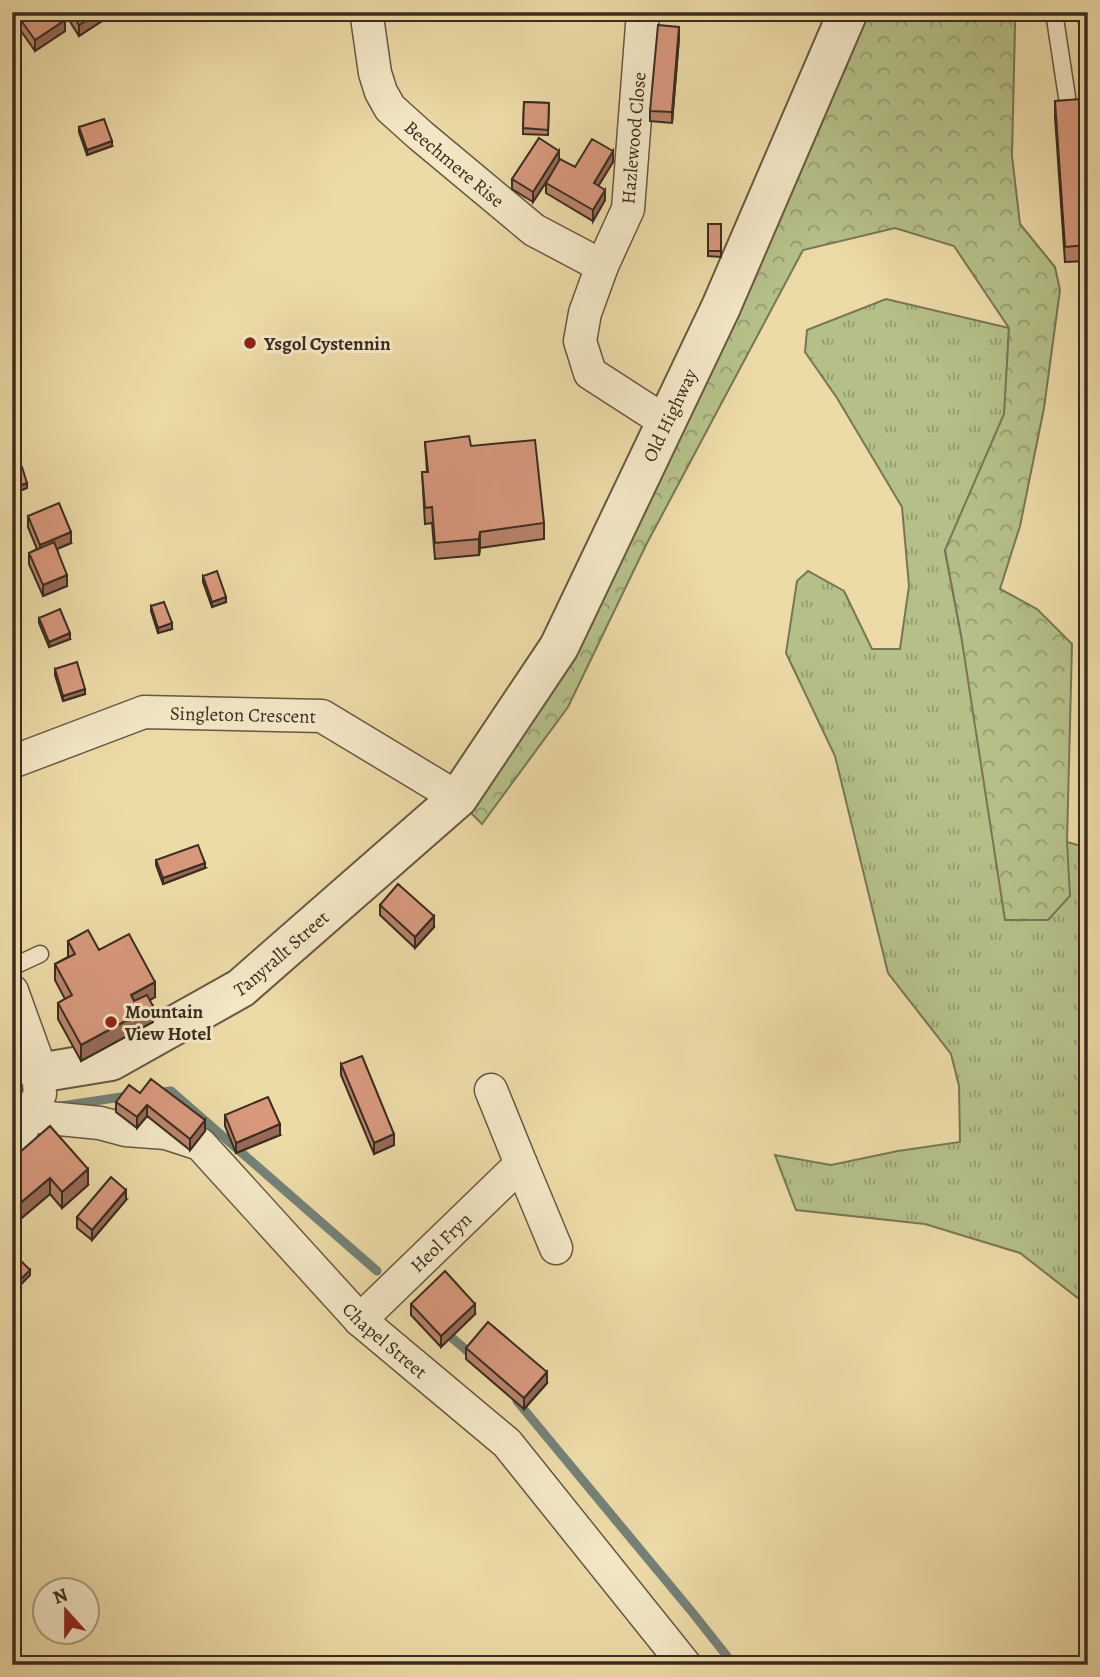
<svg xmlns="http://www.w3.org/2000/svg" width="1100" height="1677" viewBox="0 0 1100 1677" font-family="Alegreya,serif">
<defs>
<pattern id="grass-tufts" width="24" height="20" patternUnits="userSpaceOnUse" patternTransform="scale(1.75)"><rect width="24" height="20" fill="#b5c089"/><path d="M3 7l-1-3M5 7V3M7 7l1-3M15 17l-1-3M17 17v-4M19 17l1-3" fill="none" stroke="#949c6f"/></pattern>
<pattern id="forest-crowns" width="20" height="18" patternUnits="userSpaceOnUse" patternTransform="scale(1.75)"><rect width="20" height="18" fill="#b5c089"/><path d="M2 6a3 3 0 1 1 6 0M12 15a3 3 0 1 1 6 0" fill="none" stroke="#949c6f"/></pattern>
</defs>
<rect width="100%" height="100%" fill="#ecdaa7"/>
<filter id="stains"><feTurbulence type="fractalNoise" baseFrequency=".00286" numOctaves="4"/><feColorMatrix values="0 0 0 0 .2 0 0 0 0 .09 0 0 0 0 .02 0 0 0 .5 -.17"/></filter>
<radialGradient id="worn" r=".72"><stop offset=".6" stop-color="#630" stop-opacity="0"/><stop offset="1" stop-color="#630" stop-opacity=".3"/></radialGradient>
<path fill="url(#grass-tufts)" stroke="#787654" stroke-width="2" d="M886 299 1009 328 1005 414 945 551 961 635 1067 842 1088 848V1306L1020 1253 925 1224 796 1210 775 1155 831 1165 898 1151 960 1142 959 1086 951 1054 888 973 835 756 786 653 797 581 808 571 844 591 872 649H900L909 586 902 507 837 398 805 352 807 330Z"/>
<path fill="url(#forest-crowns)" stroke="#787654" stroke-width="2" d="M863 12H1014L1015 25 1012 156 1020 224 1055 267 1060 290 1044 408 1020 526 1000 589 1037 609 1072 644 1067 842 1070 896 1048 920H1005L961 635 945 550 1004 414 1009 328 954 246 895 228 803 250 646 545 568 707 482 824 464 806Z"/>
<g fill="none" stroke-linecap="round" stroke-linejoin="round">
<path stroke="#748177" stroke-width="9" d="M156 1093 171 1091 377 1271
M61 1106 128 1096
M444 1331 473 1356
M517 1401 692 1612 734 1665"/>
<g stroke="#665841" stroke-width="19">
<path id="service" d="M1054 12 1067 97
M12 967 40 954"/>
</g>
<g stroke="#665841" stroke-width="35">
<g id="minor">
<path d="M643 12 628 209 602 266 585 313 580 341 590 373 666 422"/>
<path id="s1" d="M367 17 375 73 381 92 390 108 420 135 534 230 602 266"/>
<path id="s2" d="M12 762 144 712 322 716 458 798"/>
<path d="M12 991 37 1060 40 1094 12 1149"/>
<path id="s3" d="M29 1116 100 1123 126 1130 166 1133 200 1144 360 1320 507 1443 685 1665"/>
<path d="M521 1164 556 1248"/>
<path id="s4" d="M360 1320 521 1164 491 1090"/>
</g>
</g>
<g stroke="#665841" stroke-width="42">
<g id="tertiary">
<path id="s5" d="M38 1073 111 1061 241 988 458 798 559 647 721 307 848 12"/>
</g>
</g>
<use href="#service" stroke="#f3e7c6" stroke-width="16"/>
<use href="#minor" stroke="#f3e7c6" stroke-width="32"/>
<use href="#tertiary" stroke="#f3e7c6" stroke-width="38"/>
</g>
<path fill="#b9836b" stroke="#3a2c1f" stroke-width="2" d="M14 12H59L65 31 35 51 14 21Z
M64 12H108V17L79 36Z
M1077 12H1088V24L1079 25Z
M679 38 672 123 650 121V111Z
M1055 101 1088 214V261L1065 262 1055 117Z
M524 102 549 103 548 135 523 134Z
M79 127 112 146 87 155 79 132Z
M559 160 575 167 613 162 598 186 605 200 593 221 546 193V183L547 181 533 202 512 189V179Z
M708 224H721V257L708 256Z
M425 442 471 446 544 523V539L480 548 479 555 435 559 432 523 425 524 422 472H427Z
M28 516 71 543 57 549 67 586 43 596 29 564V553L37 549 28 527Z
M203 576 226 602 212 607 203 582Z
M151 606 172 629 158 633 151 611Z
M39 618 70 639 49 647 39 623Z
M55 669 85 694 63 701 55 675Z
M156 860 205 868 163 884 156 865Z
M380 905 434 927 415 948 380 915Z
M68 941 99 950 155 997 150 1000 153 1022 81 1061 58 1019V1003L65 999 55 980V964L68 957Z
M341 1064 394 1145 374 1154 341 1075Z
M140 1093 205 1131 190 1150 147 1116 137 1128 116 1112V1102Z
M225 1115 280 1135 236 1153 225 1126Z
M12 1159 88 1185 62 1208 50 1194 18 1221 12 1214Z
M126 1200 92 1240 77 1228V1217Z
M411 1304 475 1314 441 1347 411 1315Z
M466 1348 547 1383 524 1409 466 1359Z"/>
<path fill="#966a57" stroke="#3a2c1f" stroke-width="2" d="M99 12H108V17L79 36V25Z
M65 20V31L35 51V40Z
M679 27V38L672 123V112Z
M112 141V146L87 155V150Z
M559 151V162L533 202V192Z
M613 151V162L594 193V183Z
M605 190V200L593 221V210Z
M27 483V488L12 494V488Z
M71 532V543L40 556V545Z
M480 532V548L479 555V539Z
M67 575V586L43 596V585Z
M226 597V602L212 607V602Z
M172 623V629L158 633V628Z
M70 633V639L49 647V642Z
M85 689V694L63 701V696Z
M205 863V868L163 884V878Z
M434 916V927L415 948V937Z
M155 982V997L131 1011V995Z
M153 1006V1022L81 1061V1045Z
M147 1105V1116L137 1128V1117Z
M205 1120V1131L190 1150V1139Z
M280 1124V1135L236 1153V1143Z
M394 1134V1145L374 1154V1143Z
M88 1169V1185L62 1208V1192Z
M50 1178V1194L18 1221V1205Z
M126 1190V1200L92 1240V1230Z
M30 1270V1275L12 1294V1288Z
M475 1304V1314L441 1347V1336Z
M547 1372V1383L524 1409V1398Z"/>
<path fill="#d7987c" stroke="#3a2c1f" stroke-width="2" d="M15 12H59L65 20 35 40Z
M71 12H99L79 25Z
M658 25 679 27 672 112 650 111Z
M1080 99 1088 214V245L1065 247 1055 101Z
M524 102 549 103 548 130 523 128Z
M104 119 112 141 87 150 79 127Z
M539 138 559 151 533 192 512 179Z
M592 139 613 151 594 183 605 190 593 210 546 183 560 159 575 167Z
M708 224H721V251H708Z
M469 436 471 446 535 440 544 523 480 532 479 539 435 543 432 507 425 508 422 472H428L425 442Z
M22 467 27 483 12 488V471Z
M59 503 71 532 40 545 28 516Z
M54 542 67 575 43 585 29 553Z
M217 571 226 597 212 602 203 576Z
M164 602 172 623 158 628 151 606Z
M60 609 70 633 49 642 39 618Z
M77 662 85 689 63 696 55 669Z
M198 845 205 863 163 878 156 860Z
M398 884 434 916 415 937 380 905Z
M88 930 99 950 129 934 155 982 131 995 134 1001 147 995 153 1006 81 1045 58 1003 72 995 55 964 75 954 68 941Z
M362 1056 394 1134 374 1143 341 1064Z
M151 1079 205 1120 190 1139 147 1105 137 1117 116 1102 129 1085 140 1093Z
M268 1097 280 1124 236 1143 225 1115Z
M50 1126 88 1169 62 1192 50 1178 18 1205 12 1198V1159Z
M111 1177 126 1190 92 1230 77 1217Z
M12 1252 30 1270 12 1288Z
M445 1271 475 1304 441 1336 411 1304Z
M488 1322 547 1372 524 1398 466 1348Z"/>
<g fill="#8f2418" stroke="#f3e7c6" stroke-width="2.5">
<circle cx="250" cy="343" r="7"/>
<circle cx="111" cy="1022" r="7"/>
</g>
<g text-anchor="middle" stroke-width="6" stroke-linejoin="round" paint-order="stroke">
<g font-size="19" fill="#3a2c1f" stroke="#f3e7c6">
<text transform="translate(633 138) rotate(-85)" y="7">Hazlewood Close</text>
<text dy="7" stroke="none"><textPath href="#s1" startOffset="180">Beechmere Rise</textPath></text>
<text dy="7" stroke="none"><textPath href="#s5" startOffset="950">Old Highway</textPath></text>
<text dy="7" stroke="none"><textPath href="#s2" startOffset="240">Singleton Crescent</textPath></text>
<text dy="7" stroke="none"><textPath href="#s5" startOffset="276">Tanyrallt Street</textPath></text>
<text dy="7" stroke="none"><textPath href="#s4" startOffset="112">Heol Fryn</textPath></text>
<text dy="7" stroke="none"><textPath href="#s3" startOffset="444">Chapel Street</textPath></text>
</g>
<g font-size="19" font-weight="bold" fill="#3a2c1f" stroke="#f3e7c6" text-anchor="start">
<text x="264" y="350">Ysgol Cystennin</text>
<text x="125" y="1018">Mountain<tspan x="125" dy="22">View Hotel</tspan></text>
</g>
</g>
<rect width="1100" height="1677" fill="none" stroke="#ecdaa7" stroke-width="42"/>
<rect x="14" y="14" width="1072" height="1649" fill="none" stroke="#3a2c1f" stroke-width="3.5"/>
<rect x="21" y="21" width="1058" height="1635" fill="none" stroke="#3a2c1f" stroke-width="2"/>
<g transform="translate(66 1611) rotate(339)"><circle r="33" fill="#f3e7c6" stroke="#a99c83" stroke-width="2"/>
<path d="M0-5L12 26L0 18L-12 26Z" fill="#8f2418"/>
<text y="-10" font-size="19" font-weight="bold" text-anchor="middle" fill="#3a2c1f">N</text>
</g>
<rect width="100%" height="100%" filter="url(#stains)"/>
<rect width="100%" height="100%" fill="url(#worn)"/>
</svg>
